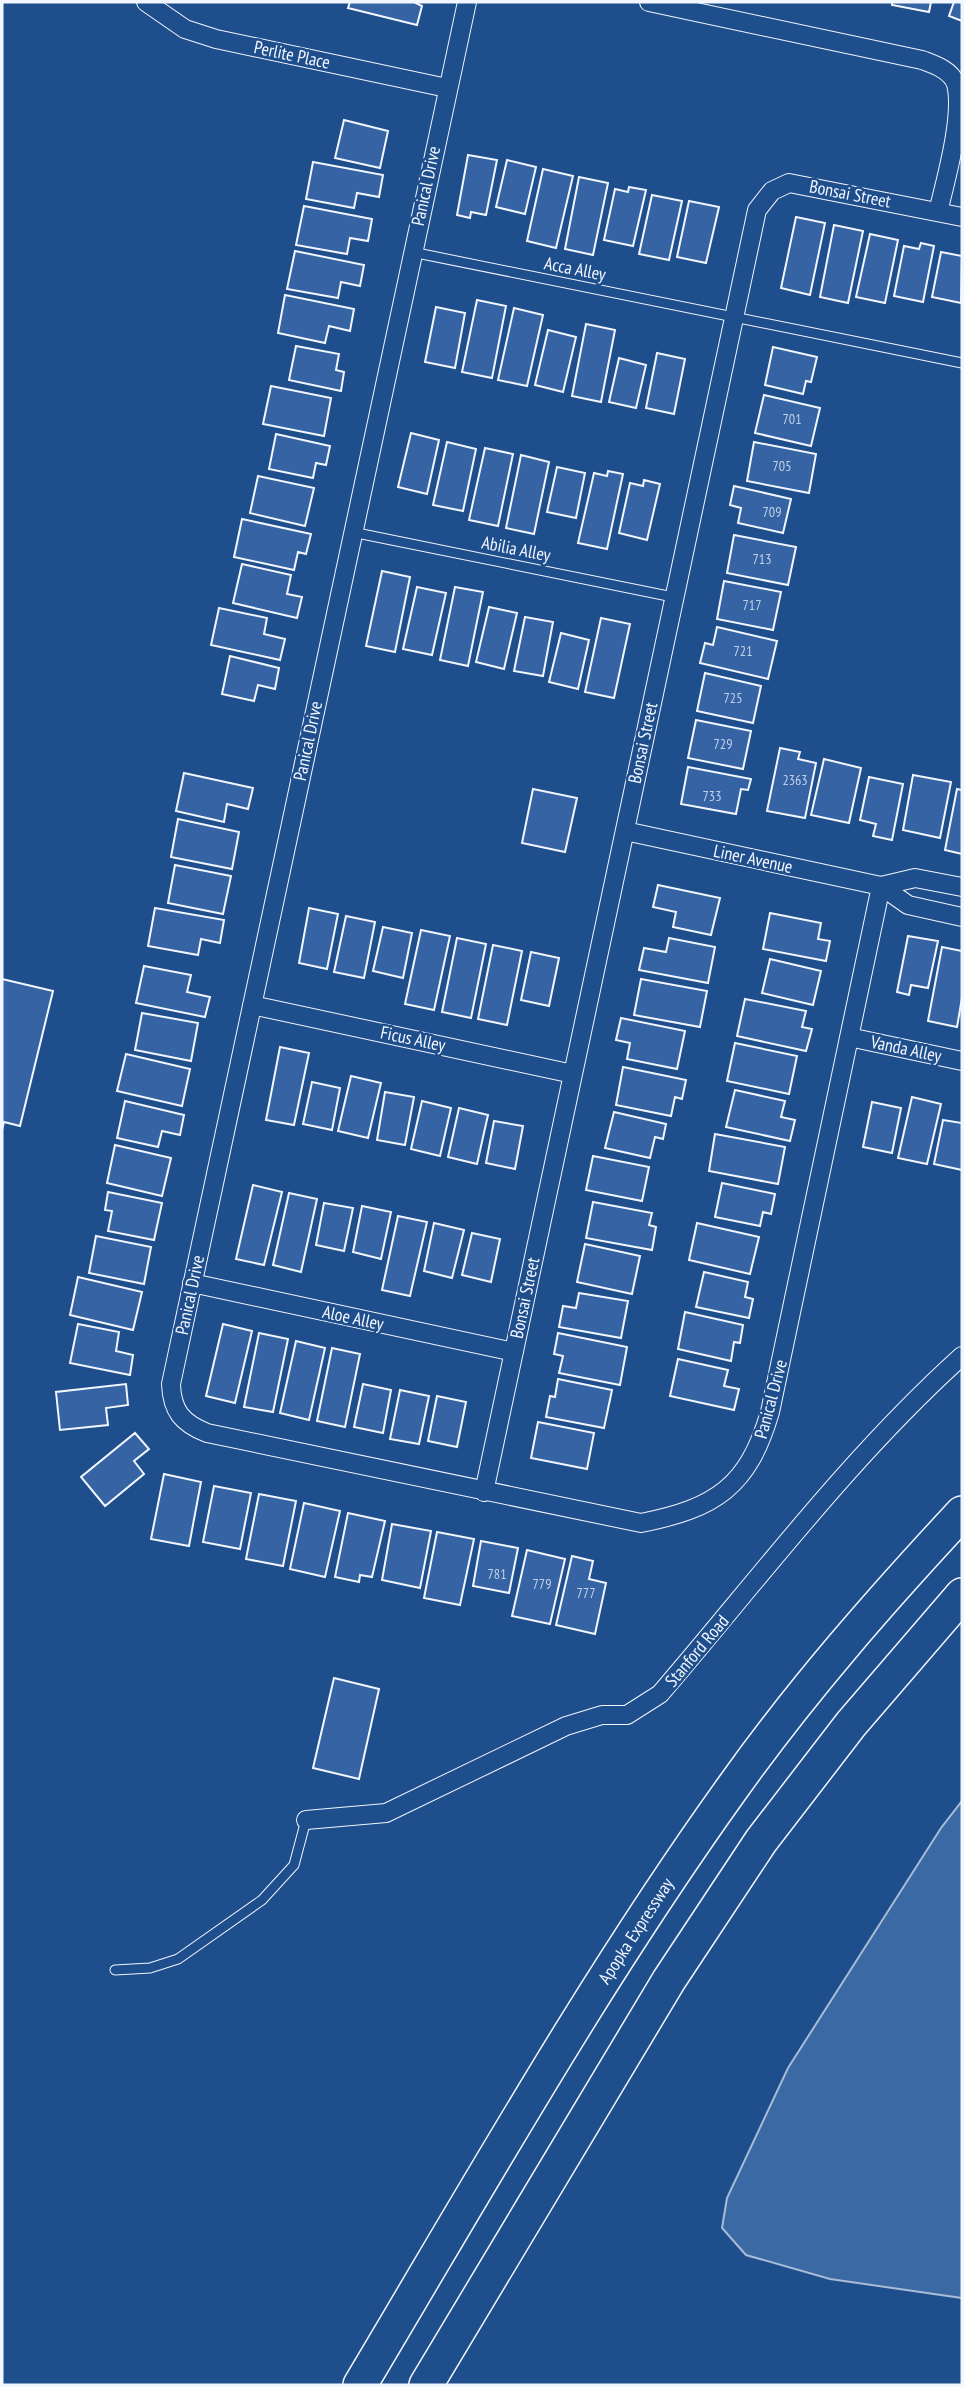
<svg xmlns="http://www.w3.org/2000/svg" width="964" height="2387" viewBox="0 0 964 2387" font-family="'PT Sans Narrow',sans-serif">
<rect width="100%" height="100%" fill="#1f4e8c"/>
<path fill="#3b69a3" stroke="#a8bbd7" stroke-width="2" d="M962 1801V2298L830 2279 746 2255 722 2228 727 2198 788 2068 941 1828Z"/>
<path fill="#3563a3" stroke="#f2f6ff" stroke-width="2" d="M350 2H414L422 6 417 25 348 8Z
M892 2H931L929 12 892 5Z
M954 2H962V21L949 16Z
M344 120 388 131 380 168 335 158Z
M468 155 497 160 486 215 471 212 470 218 457 215Z
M507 160 536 167 525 214 496 207Z
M313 162 383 175 379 197 357 193 354 208 306 199Z
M543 169 573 176 556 248 527 241Z
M579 177 608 183 593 255 565 249Z
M629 187 646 190 633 246 604 240 615 189 628 192Z
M652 195 682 201 669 260 639 254Z
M689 201 719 207 706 263 677 257Z
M304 206 372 219 368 241 350 238 347 254 296 245Z
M796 217 825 223 810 295 781 288Z
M834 225 863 231 848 303 820 297Z
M870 234 898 240 885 303 856 297Z
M921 243 934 246 923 302 894 296 904 246 919 249Z
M295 251 364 265 360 286 341 282 338 298 287 289Z
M941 252 962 256 961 303 932 297Z
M285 295 354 309 350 331 329 326 325 343 278 333Z
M477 300 506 306 492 378 462 372Z
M436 307 465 313 455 368 425 362Z
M514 308 543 315 527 386 498 380Z
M586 324 615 330 601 402 572 396Z
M548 330 576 337 563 392 535 385Z
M296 346 339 354 336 370 344 372 341 391 289 380Z
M773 347 817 357 811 382 806 381 803 394 765 385Z
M657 353 685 359 674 414 646 408Z
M619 358 646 365 636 408 609 402Z
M271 386 331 398 324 436 263 424Z
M764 395 820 408 811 446 755 433Z
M411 433 439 440 427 494 398 487Z
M276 434 330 446 326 465 316 463 313 478 269 469Z
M447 442 476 449 463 511 433 505Z
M754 442 816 454 809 493 747 481Z
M485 448 513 454 498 526 469 520Z
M521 455 549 462 534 534 506 528Z
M557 467 585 473 576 518 547 512Z
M608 471 623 474 607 549 578 543 594 473 607 476Z
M258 476 314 488 305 526 250 513Z
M644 480 660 484 647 540 619 533 630 483 643 486Z
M734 486 791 499 783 533 738 523 741 508 730 505Z
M242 519 311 534 306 554 298 552 294 570 234 557Z
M734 535 796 547 788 585 727 573Z
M242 564 291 575 287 594 302 597 297 618 233 603Z
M382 571 410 577 395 652 366 646Z
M724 581 781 592 773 630 717 619Z
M417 587 446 593 432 655 403 649Z
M455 587 483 592 468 666 440 660Z
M489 607 517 613 504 669 476 662Z
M219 608 267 618 264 634 285 639 280 660 211 645Z
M525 617 553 622 543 676 514 671Z
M601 618 630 624 614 698 585 692Z
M717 627 777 641 768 679 700 663 705 643 713 645Z
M561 633 589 640 578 689 549 682Z
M230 656 279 668 275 689 258 685 254 701 222 694Z
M705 673 761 686 753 723 697 711Z
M696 720 751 731 743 769 688 758Z
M780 748 800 752 798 759 816 763 805 818 767 811Z
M824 759 861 768 849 823 811 815Z
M688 767 751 779 748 790 741 789 736 814 681 804Z
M184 773 253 788 248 809 227 804 224 822 176 811Z
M913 775 951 782 940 838 903 830Z
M869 777 903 784 892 840 873 836 876 824 860 820Z
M533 789 577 798 565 852 522 843Z
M957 789 962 790V854L945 850Z
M178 819 239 832 232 869 171 857Z
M175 865 231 876 223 914 168 903Z
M658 885 720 898 711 935 673 927 676 912 653 907Z
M155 908 224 920 220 943 201 939 198 955 148 946Z
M309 908 338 914 327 969 299 963Z
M770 913 821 923 818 939 830 941 826 961 763 949Z
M346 916 375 922 364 978 334 972Z
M383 927 412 933 403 978 373 971Z
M421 930 450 936 434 1010 405 1004Z
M908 936 938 941 928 988 911 985 909 995 897 992Z
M457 938 486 944 471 1018 442 1012Z
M669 938 715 947 708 983 639 970 644 948 666 952Z
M493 945 522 951 507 1025 478 1019Z
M942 947 962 951V998L957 1027 928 1021Z
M531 952 559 958 549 1006 521 1000Z
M770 959 821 971 813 1005 762 993Z
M144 966 191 975 187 992 210 997 205 1017 136 1003Z
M2 979 53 991 20 1126 4 1122 2 1130Z
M641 979 707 991 700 1027 634 1015Z
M745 999 806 1011 802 1027 812 1029 806 1051 737 1036Z
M142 1013 198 1023 191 1061 135 1050Z
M621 1018 685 1031 677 1069 627 1059 630 1043 616 1040Z
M735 1043 797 1056 789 1094 727 1081Z
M280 1047 309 1053 294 1125 266 1120Z
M126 1054 190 1069 182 1106 117 1091Z
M623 1067 686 1080 682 1099 675 1097 671 1116 616 1105Z
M351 1076 381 1083 368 1138 338 1131Z
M312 1082 340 1088 332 1130 303 1124Z
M735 1090 785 1101 781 1117 795 1120 790 1141 726 1127Z
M385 1092 414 1097 405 1145 377 1140Z
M912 1097 941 1104 927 1164 898 1158Z
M125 1101 184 1115 180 1135 162 1131 158 1147 117 1138Z
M422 1101 451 1108 440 1156 411 1149Z
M872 1102 901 1108 892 1153 863 1147Z
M459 1108 488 1115 477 1164 448 1157Z
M614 1112 666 1124 663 1139 655 1137 650 1158 605 1148Z
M943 1120 962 1123V1170L934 1164Z
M494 1121 523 1126 515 1169 486 1163Z
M715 1134 785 1147 778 1184 709 1171Z
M115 1145 171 1158 162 1196 107 1183Z
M593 1156 649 1167 642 1201 586 1190Z
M722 1183 775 1194 771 1214 763 1212 760 1226 715 1217Z
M253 1185 282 1192 264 1265 236 1259Z
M108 1192 162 1203 154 1240 108 1231 112 1211 105 1210Z
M289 1193 317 1199 301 1272 273 1265Z
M593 1202 652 1213 649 1225 656 1227 652 1250 586 1238Z
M324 1203 353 1208 344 1251 316 1245Z
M362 1206 391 1212 381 1259 353 1252Z
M398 1216 427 1222 410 1296 382 1290Z
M434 1223 464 1230 452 1278 424 1271Z
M697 1223 759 1237 750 1274 689 1260Z
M472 1233 500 1239 491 1282 462 1275Z
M96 1236 151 1247 144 1284 89 1273Z
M585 1244 640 1256 632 1294 577 1282Z
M704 1272 748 1282 745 1297 753 1299 749 1318 696 1307Z
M78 1277 142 1292 133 1330 70 1315Z
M579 1293 628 1301 621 1338 559 1327 563 1306 576 1308Z
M685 1312 743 1325 740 1343 734 1342 731 1361 678 1349Z
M78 1324 119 1332 116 1351 133 1355 130 1375 70 1363Z
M223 1324 252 1331 235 1403 206 1396Z
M259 1333 288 1339 273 1412 244 1407Z
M558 1333 627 1347 620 1385 559 1373 563 1356 554 1354Z
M296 1341 325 1348 309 1420 280 1413Z
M332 1348 360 1354 345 1427 317 1421Z
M678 1359 728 1370 724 1386 739 1389 734 1410 670 1396Z
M558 1379 612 1390 604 1428 546 1417 550 1396 555 1397Z
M126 1384 128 1405 106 1408 108 1425 60 1430 56 1392Z
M363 1384 391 1390 383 1433 354 1427Z
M400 1390 429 1396 419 1444 390 1439Z
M437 1396 466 1402 457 1447 428 1441Z
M538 1422 594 1433 587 1469 531 1458Z
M135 1433 149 1449 134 1461 144 1474 105 1506 81 1477Z
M164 1474 201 1482 189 1546 151 1539Z
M214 1486 251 1493 240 1549 203 1542Z
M259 1494 296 1501 283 1566 246 1559Z
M304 1503 340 1511 325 1577 290 1569Z
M348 1513 385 1521 372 1577 360 1575 359 1582 335 1577Z
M392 1524 431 1531 420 1588 382 1580Z
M437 1532 474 1539 460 1605 424 1598Z
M481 1541 518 1548 509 1593 473 1586Z
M527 1550 565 1559 550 1624 512 1616Z
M572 1556 593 1561 589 1579 606 1583 595 1634 556 1625Z
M334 1678 379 1689 359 1779 313 1768Z"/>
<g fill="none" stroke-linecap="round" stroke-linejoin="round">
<g stroke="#f2f6ff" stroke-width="11">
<path id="service" d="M412 252 962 363
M352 532 673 597
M115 1970 150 1968 178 1959 262 1900 294 1865 306 1820"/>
</g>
<g stroke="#f2f6ff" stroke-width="20">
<path id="minor" d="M146 2 185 29 216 39 447 88
M467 2 171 1384C172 1411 182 1423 207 1433L641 1523C716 1508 748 1487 770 1412L881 886
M649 2 922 60C935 65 951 70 956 84 964 115 946 179 938 212
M625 831 881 886 908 905 962 917
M881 886 915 878 962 887
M252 1005 573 1074
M849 1037 962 1061
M192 1283 514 1352
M484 1492 757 210 772 191 789 183 962 217
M306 1820 386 1813 566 1726 602 1715H627L660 1694C758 1580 850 1457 962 1356"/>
</g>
<g stroke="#f2f6ff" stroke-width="36">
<path id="motorway" d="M360 2385C480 2184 596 1978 733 1787 802 1690 881 1600 962 1513
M426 2385 669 1980 761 1841 851 1724 962 1595"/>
</g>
<use href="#service" stroke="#1f4e8c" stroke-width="9"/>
<use href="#minor" stroke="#1f4e8c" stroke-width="18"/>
<use href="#motorway" stroke="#1f4e8c" stroke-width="33"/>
</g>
<g text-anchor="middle" stroke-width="5" stroke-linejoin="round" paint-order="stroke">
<g font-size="14" fill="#c3d1e8">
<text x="792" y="424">701</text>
<text x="782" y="471">705</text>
<text x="772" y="517">709</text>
<text x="762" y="564">713</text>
<text x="752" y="610">717</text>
<text x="743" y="656">721</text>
<text x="733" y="703">725</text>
<text x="723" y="749">729</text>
<text x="795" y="785">2363</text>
<text x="712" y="801">733</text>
<text x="497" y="1579">781</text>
<text x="542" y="1589">779</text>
<text x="586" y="1598">777</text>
</g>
<g font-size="18" fill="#f2f6ff" stroke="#1f4e8c">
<text transform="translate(292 55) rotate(12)" y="6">Perlite Place</text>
<text transform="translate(426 186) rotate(-78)" y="6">Panical Drive</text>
<text transform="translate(850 194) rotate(11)" y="6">Bonsai Street</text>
<text transform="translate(575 269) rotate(11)" y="6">Acca Alley</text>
<text transform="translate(516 549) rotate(11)" y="6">Abilia Alley</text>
<text transform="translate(308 741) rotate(-78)" y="6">Panical Drive</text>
<text transform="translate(643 743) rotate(-78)" y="6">Bonsai Street</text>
<text transform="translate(753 859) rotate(12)" y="6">Liner Avenue</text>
<text transform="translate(413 1039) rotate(12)" y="6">Ficus Alley</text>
<text transform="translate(906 1049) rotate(12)" y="6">Vanda Alley</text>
<text transform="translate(190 1295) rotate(-78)" y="6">Panical Drive</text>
<text transform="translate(525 1298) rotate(-78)" y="6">Bonsai Street</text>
<text transform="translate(353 1318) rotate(12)" y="6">Aloe Alley</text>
<text transform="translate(771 1399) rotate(-75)" y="6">Panical Drive</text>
<text transform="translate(697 1651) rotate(-50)" y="6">Stanford Road</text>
<text transform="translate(636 1931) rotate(-57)" y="6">Apopka Expressway</text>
</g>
</g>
<rect width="964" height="2387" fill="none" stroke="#f2f6ff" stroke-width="7"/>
</svg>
